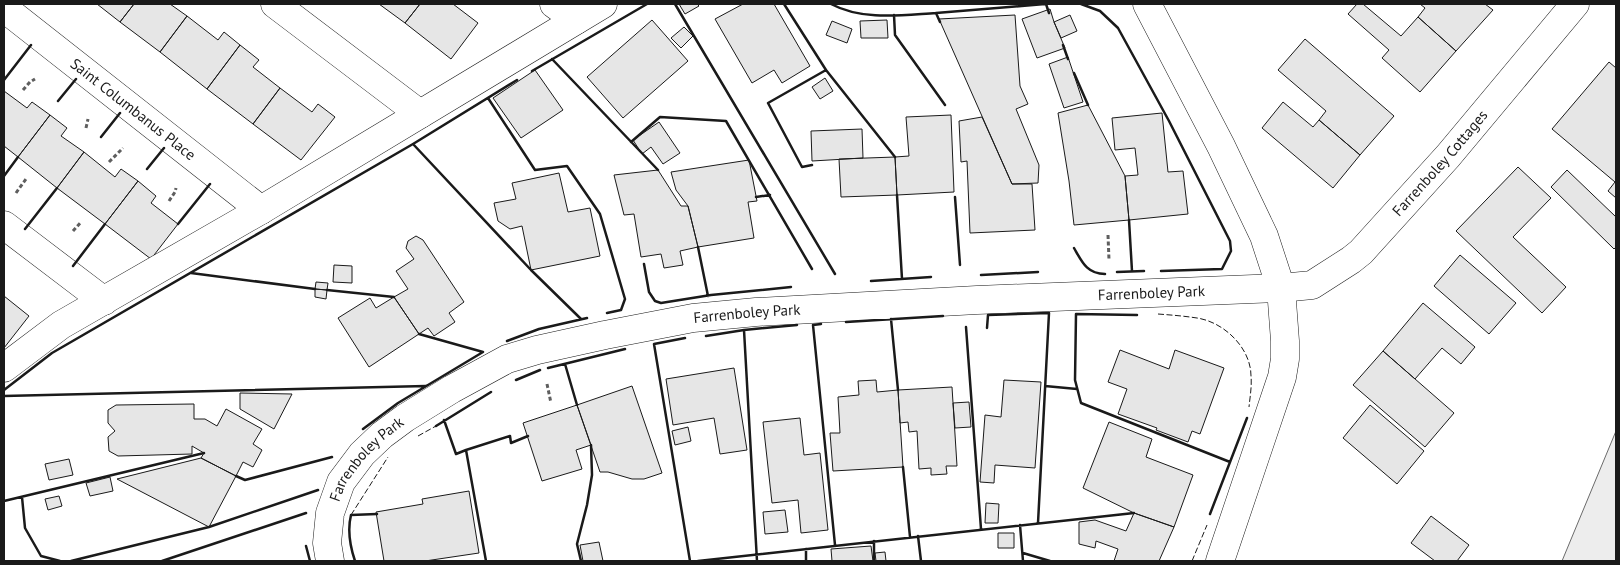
<svg xmlns="http://www.w3.org/2000/svg" width="1620" height="565" viewBox="0 0 1620 565" font-family="'PT Sans',sans-serif">
<rect width="100%" height="100%" fill="#fff"/>
<path fill="#ededed" stroke="#6a6a6a" d="M1616 431V561H1562Z"/>
<path fill="#e6e6e6" stroke="#1a1a1a" d="M97 4H134L120 22Z
M134 4H170L187 16 160 52 120 22Z
M379 4H420L405 23Z
M420 4H453L478 23 451 59 405 23Z
M679 4H697L699 6 685 14Z
M743 4H774L810 66 782 83 774 70 752 83 715 19Z
M1357 4H1363L1401 36 1418 17 1456 51 1420 92 1382 58 1389 50 1348 14Z
M1420 4H1485L1493 10 1456 51 1418 17 1425 8Z
M1050 9 1054 22 1065 48 1037 58 1022 19Z
M1015 15 1020 86 1028 104 1016 109 1039 165 1038 183 1012 184 939 19Z
M1070 15 1077 31 1061 38 1054 22Z
M187 16 218 40 224 32 240 45 207 89 160 52Z
M652 20 688 61 623 118 587 77Z
M887 20 888 38H861L860 21Z
M832 21 852 29 847 43 826 35Z
M684 27 693 36 681 48 671 38Z
M1305 39 1394 116 1360 155 1319 120 1326 111 1278 70Z
M240 45 259 60 253 67 280 88 253 124 207 89Z
M1068 57 1083 102 1064 108 1049 64Z
M1609 62 1616 68V198L1608 191 1615 182 1552 129Z
M535 70 563 110 521 138 493 98Z
M825 78 833 91 820 99 812 87Z
M280 88 312 112 318 104 335 117 301 160 253 124Z
M4 91 27 108 32 102 50 115 18 157 4 146Z
M1283 102 1313 127 1319 120 1360 155 1333 188 1262 128Z
M1088 105 1125 176 1129 220 1074 225 1069 181 1058 113Z
M1162 113 1168 172 1183 171 1188 214 1129 220 1125 176 1138 175 1135 148 1115 150 1112 118Z
M50 115 67 128 61 136 84 152 57 188 18 157Z
M951 115 954 192 897 195 895 157 909 156 906 117Z
M982 117 1012 184H1032L1035 230 970 233 967 161 961 162 959 121Z
M659 122 680 153 663 164 651 147 642 154 633 140Z
M862 129 863 158 812 161 811 131Z
M84 152 115 177 121 169 138 181 105 224 57 188Z
M895 157 897 195 841 197 839 159Z
M749 160 757 201 748 202 754 238 698 247 688 206 676 190 671 172Z
M1518 167 1551 198 1513 237 1566 287 1542 313 1456 231Z
M658 170 681 206H688L698 247 680 251 683 265 664 268 661 254 641 257 634 214 624 215 614 175Z
M1567 170 1616 217V247L1614 249 1551 187Z
M559 173 568 212 590 208 600 256 531 270 522 226 510 229 498 221 494 203 516 199 512 183Z
M138 181 156 196 151 203 178 224 151 259 105 224Z
M416 236 423 240 464 302 449 313 455 322 434 336 428 328 419 334 394 297 408 289 396 271 414 259 406 248 408 241Z
M1460 255 1516 303 1489 334 1434 286Z
M334 265 352 266V283L333 282Z
M316 282 328 283 327 290 315 289Z
M315 289 327 290 326 299 315 297Z
M4 296 29 316 4 348Z
M394 297 419 334 369 367 338 318 370 298 376 308Z
M1423 303 1475 347 1461 364 1442 348 1415 379 1383 351Z
M1120 350 1169 369 1175 350 1224 368 1200 434 1192 431 1188 442 1156 430 1157 428 1118 414 1127 389 1108 382Z
M1383 351 1454 413 1425 447 1353 385Z
M734 368 747 450 720 454 714 418 673 425 666 379Z
M876 380 877 392 898 390 903 467 833 471 830 433H840L838 397 859 395 858 381Z
M1004 380 1041 382 1035 468 995 465 994 483 980 482 985 415 1001 417Z
M632 386 662 473 644 479H632L608 472H600L577 405Z
M952 387 957 466H946L947 474 931 475V468L919 469 917 431 909 432 908 422 900 423 898 390Z
M240 393 292 394 274 429 240 409Z
M969 402 971 427 955 428 953 403Z
M194 404V419H205L217 426 226 409 262 429 253 444 262 450 253 467 243 462 236 476 201 458 204 453 192 446V454L118 456 109 451 108 437 115 431 108 423V410L116 405Z
M577 405 591 445 576 450 582 469 542 481 523 423Z
M1370 405 1424 451 1397 484 1343 438Z
M800 418 804 455 820 453 828 530 801 533 798 500 772 503 763 422Z
M1109 422 1152 439 1146 457 1193 475 1174 527 1134 513 1083 488Z
M688 427 691 441 675 445 672 431Z
M201 458 236 476 209 527 117 479Z
M69 459 73 475 49 480 45 464Z
M110 477 113 491 90 496 86 483Z
M469 491 479 553 425 561H384L376 512 423 504 422 499Z
M59 496 62 506 48 510 45 499Z
M986 503 999 504 998 523H985Z
M785 510 788 532 765 534 763 512Z
M1134 513 1174 527 1159 561H1114L1118 549 1096 541 1095 548 1079 544V522L1095 520 1126 531Z
M1431 516 1469 545 1457 561H1435L1411 543Z
M998 533H1014V548H998Z
M599 542 603 561H583L580 545Z
M871 546 873 561H832L831 549Z
M885 552 886 561H876L875 553Z"/>
<g fill="none" stroke-linecap="round" stroke-linejoin="round">
<g stroke="#1a1a1a" stroke-width="29">
<g id="minor">
<path d="M275 4 420 114"/>
<path d="M554 4 576 20"/>
<path d="M1147 4 1221 146 1264 236 1281 288 1285 341V359L1282 377 1220 561"/>
<path id="s1" d="M4 8 261 210"/>
<path d="M4 225 104 301"/>
<path d="M4 368 61 325 261 210 603 4"/>
<path id="s2" d="M330 561 327 543 330 513 341 482 362 454 382 435 405 418 452 389 507 359 537 350 605 335 693 318 756 312 977 300 1281 288 1312 285 1351 260 1361 252 1448 156 1575 4"/>
</g>
</g>
<path stroke="#5f5f5f" stroke-width="3" stroke-dasharray="4 2.5" stroke-linecap="butt" d="M23 90 30 82 35 79
M86 128 88 119
M109 162 123 148
M16 193 26 179
M169 201 175 192 176 188
M73 231 81 222
M1108 235 1109 260
M547 384 551 403"/>
<use href="#minor" stroke="#fff" stroke-width="28"/>
<path stroke="#1a1a1a" stroke-width="1" stroke-dasharray="6 2.5" stroke-linecap="butt" d="M1158 314C1171 315 1184 316 1197 318 1224 322 1251 348 1251 376 1252 386 1250 397 1249 407
M418 436 436 426
M351 515 388 457
M1192 561 1207 525"/>
<path stroke="#1a1a1a" stroke-width="2.5" d="M675 4 835 274
M784 4 826 70
M831 4C863 21 902 15 936 13L940 22
M1046 4 1049 13
M1081 4 1100 11 1118 28 1169 121 1230 241 1231 251 1222 269 1161 271
M936 13 1045 4
M894 15 895 35 945 105
M1063 45 1068 59
M552 59 658 170
M532 71 647 4
M1074 73 1088 105
M4 80 31 45
M488 98 535 170 567 166 600 214 625 299 621 310 607 313
M58 101 76 79
M101 137 120 113
M631 142 660 117 726 121 812 269
M413 144 531 270 581 319
M812 165 802 167 768 103 826 70 895 157
M147 169 164 148
M4 176 18 157
M897 195 902 279
M756 197 770 195
M955 197 960 265
M1129 220 1132 271
M178 224 210 184
M25 229 57 188
M698 247 708 296
M1074 248C1082 262 1087 274 1105 274
M644 264 649 292 655 301 661 303 711 295 791 287
M73 266 105 224
M1117 272 1144 271
M191 273 315 289
M981 275 1038 272
M871 281 931 277
M327 290 394 297
M1137 315 1076 314 1075 380 1081 403 1230 462
M891 319 898 390
M846 322 943 316
M821 324 813 325 835 545
M966 327 981 529
M987 328 988 315 1049 313 1038 523
M744 330 757 561
M419 334 483 352
M706 336 744 330 797 325
M685 338 654 344 690 561
M507 341 539 329 587 318
M565 364 577 405
M548 368 625 349
M516 380 540 370
M1045 386 1077 389
M4 390 52 353 413 144 517 80
M4 396 426 386
M444 420 456 454 466 450 486 561
M436 426 491 392
M363 429 398 403 483 352
M466 450 510 436 511 443 528 436
M903 467 910 537
M236 476 245 480 332 457
M22 497 25 528 41 556 60 561
M4 501 204 453
M1210 514 1247 418
M1020 525 1023 561
M918 536 921 561
M874 541V561
M306 546 310 561
M806 549V561
M1023 553 1050 561
M71 561 209 527 318 490
M162 561 306 513
M355 561C350 546 347 531 351 515L377 514
M581 561 577 544 587 505 592 475 591 445
M698 561 1134 513"/>
</g>
<g text-anchor="middle" stroke-width="4" stroke-linejoin="round" paint-order="stroke">
<g font-size="15" fill="#1a1a1a" stroke="#fff">
<text dy="5" stroke="none"><textPath href="#s1" startOffset="164">Saint Columbanus Place</textPath></text>
<text dy="5" stroke="none"><textPath href="#s2" startOffset="1279">Farrenboley Cottages</textPath></text>
<text dy="5" stroke="none"><textPath href="#s2" startOffset="940">Farrenboley Park</textPath></text>
<text dy="5" stroke="none"><textPath href="#s2" startOffset="535">Farrenboley Park</textPath></text>
<text dy="5" stroke="none"><textPath href="#s2" startOffset="115">Farrenboley Park</textPath></text>
</g>
</g>
<rect width="1620" height="565" fill="none" stroke="#1a1a1a" stroke-width="10"/>
</svg>
